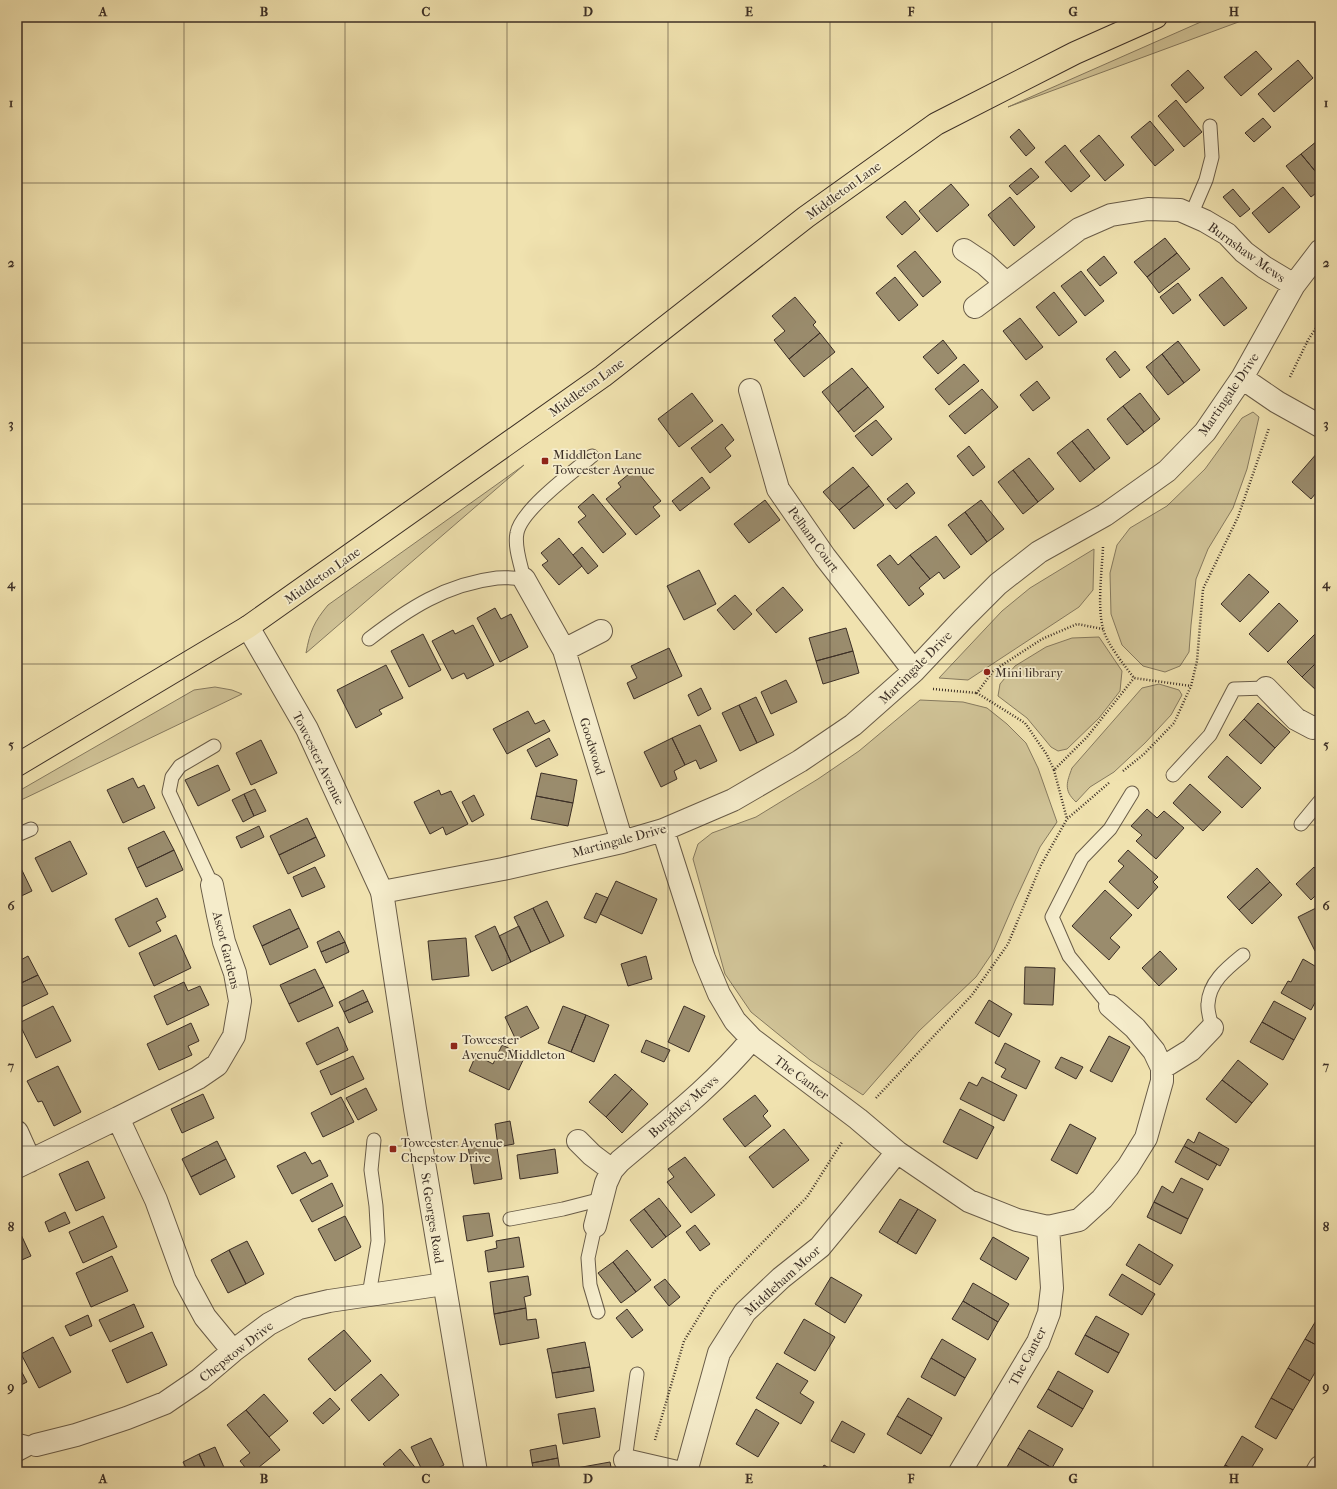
<svg xmlns="http://www.w3.org/2000/svg" width="1337" height="1489" viewBox="0 0 1337 1489" font-family="'IM FELL French Canon',serif">
<rect width="100%" height="100%" fill="#f0e2af"/>
<filter id="stains"><feTurbulence type="fractalNoise" baseFrequency=".005" numOctaves="4"/><feColorMatrix values="0 0 0 0 .2 0 0 0 0 .09 0 0 0 0 .02 0 0 0 .5 -.17"/></filter>
<radialGradient id="worn" r=".72"><stop offset=".6" stop-color="#630" stop-opacity="0"/><stop offset="1" stop-color="#630" stop-opacity=".3"/></radialGradient>
<path fill="#d1c498" stroke="#867a5f" d="M1212 17H1252L1008 107Z
M1253 412 1259 417 1247 469 1233 508 1208 549 1196 579 1191 625 1189 652 1180 666 1165 672 1143 666 1122 645 1111 614 1110 573 1117 545 1130 528 1167 506 1205 469 1242 418Z
M524 465 306 653C310 631 314 622 328 605Z
M1094 549 1093 590 1079 607 968 680 939 678 1002 611 1030 588Z
M1099 637 1122 671 1120 691 1099 718 1067 749 1058 751 1051 747 1027 718 998 696 1000 684 1015 666 1046 647 1072 638Z
M1159 684 1179 690 1182 695 1171 715 1145 743 1114 772 1090 787 1076 802C1063 790 1067 782 1072 768L1142 688Z
M215 687 232 690 242 694 17 802V792L194 690Z
M920 700 963 702 987 708 1007 724 1026 743 1038 768 1057 822 1040 847 1015 901 993 952 976 977 919 1031 863 1095 810 1060 751 1012 725 974 693 859 698 844 712 833 756 817 818 779 859 751Z"/>
<path fill="#9a8c6d" stroke="#3c2f26" d="M1256 51 1272 69 1241 96 1224 77Z
M1298 60 1313 78 1274 112 1258 94Z
M1188 70 1204 88 1186 103 1171 85Z
M1176 100 1202 132 1184 147 1158 116Z
M1263 118 1271 127 1254 142 1245 133Z
M1150 121 1174 150 1155 166 1131 137Z
M1019 129 1035 148 1026 156 1010 137Z
M1099 135 1124 165 1105 181 1080 151Z
M1317 141 1320 145V177L1301 154Z
M1065 145 1090 176 1071 192 1045 162Z
M1301 154 1320 177V190L1311 197 1286 166Z
M1031 168 1039 177 1017 195 1009 186Z
M951 184 969 205 937 232 919 211Z
M1283 187 1300 207 1269 233 1252 213Z
M1233 189 1250 209 1240 217 1223 197Z
M1010 197 1035 227 1014 246 988 215Z
M905 201 920 219 902 235 886 217Z
M1165 238 1177 253 1147 277 1134 262Z
M915 251 941 282 923 297 897 266Z
M1177 253 1190 269 1159 293 1147 277Z
M1104 256 1117 273 1100 286 1087 270Z
M1081 271 1104 301 1085 316 1061 286Z
M895 277 918 305 899 321 876 293Z
M1222 277 1247 308 1224 326 1199 295Z
M1178 283 1191 300 1173 314 1160 297Z
M1054 292 1077 322 1059 336 1036 307Z
M795 297 816 322 813 325 820 333 789 359 774 340 785 331 772 316Z
M1020 318 1043 347 1026 360 1003 331Z
M820 333 835 352 804 377 789 359Z
M943 340 957 358 938 374 923 357Z
M1178 341 1200 370 1184 383 1162 354Z
M1115 351 1130 370 1120 378 1106 359Z
M1162 354 1184 383 1168 395 1146 367Z
M964 364 979 381 949 405 935 389Z
M852 368 868 387 838 412 822 392Z
M1037 381 1050 398 1033 411 1020 395Z
M868 387 884 407 854 432 838 412Z
M982 389 998 407 965 434 949 416Z
M692 393 713 421 679 447 658 419Z
M1140 393 1160 419 1144 432 1123 406Z
M1123 406 1144 432 1127 445 1107 419Z
M876 420 892 439 872 456 855 436Z
M722 424 734 440 725 448 731 456 710 473 691 448Z
M1088 429 1110 458 1095 470 1072 441Z
M1072 441 1095 470 1080 482 1057 453Z
M969 446 985 467 973 476 957 456Z
M1318 452 1320 453V488L1311 499 1292 482Z
M1029 458 1054 489 1038 502 1013 470Z
M853 467 869 486 839 510 823 492Z
M635 469 661 501 653 507 660 516 636 535 606 499 621 487 618 483Z
M1013 470 1038 502 1023 514 998 482Z
M702 477 710 488 680 511 672 501Z
M907 483 915 493 896 509 887 499Z
M869 486 884 505 854 529 839 510Z
M593 494 626 534 603 553 578 522 586 516 578 507Z
M765 500 780 520 749 543 734 524Z
M981 500 1004 529 987 542 965 512Z
M965 512 987 542 971 555 948 525Z
M936 536 960 567 944 579 939 572 930 579 910 555Z
M559 538 582 566 559 585 542 565 548 561 541 553Z
M582 547 598 566 588 574 573 555Z
M890 555 898 565 910 555 930 579 919 588 924 594 909 606 877 565Z
M699 570 716 604 684 620 667 586Z
M1249 574 1269 592 1240 622 1221 604Z
M783 587 803 610 776 633 756 610Z
M735 595 752 614 734 630 717 610Z
M1279 603 1298 621 1268 652 1249 634Z
M495 608 501 619 511 614 528 647 500 662 477 618Z
M473 625 494 665 467 679 464 673 452 679 432 641 453 630 455 634Z
M846 628 853 651 816 661 809 638Z
M1316 633 1320 637V659L1302 677 1287 662Z
M423 634 441 670 409 687 391 651Z
M669 648 682 676 634 699 627 683 637 678 631 666Z
M853 651 859 673 823 684 816 661Z
M1320 659V689L1317 691 1302 677Z
M386 665 403 698 379 710 382 714 356 728 337 690Z
M786 680 797 702 771 714 761 692Z
M701 688 711 709 698 716 688 695Z
M756 697 774 735 757 743 739 705Z
M1258 703 1290 732 1275 748 1244 719Z
M739 705 757 743 740 751 722 713Z
M528 711 535 724 544 720 550 731 507 754 493 729Z
M1244 719 1275 748 1261 764 1229 735Z
M700 725 717 761 700 769 696 760 685 765 672 738Z
M549 738 558 755 536 767 527 750Z
M672 738 685 765 674 771 677 779 661 787 644 752Z
M261 740 277 773 251 785 236 753Z
M1227 756 1261 788 1242 808 1208 777Z
M218 765 230 790 198 806 185 780Z
M541 773 577 780 573 803 536 796Z
M133 778 138 788 144 785 155 808 123 823 107 790Z
M1190 784 1221 812 1203 831 1173 803Z
M255 789 266 811 254 816 244 794Z
M439 790 441 795 451 791 468 824 446 835 443 827 430 834 414 802Z
M244 794 254 816 243 822 232 800Z
M474 795 484 815 472 822 462 802Z
M536 796 573 803 568 826 531 819Z
M1147 809 1157 818 1164 811 1184 828 1156 859 1136 841 1142 835 1131 826Z
M307 818 316 837 279 855 270 836Z
M259 826 264 837 241 848 236 837Z
M164 831 174 850 137 868 128 848Z
M316 837 325 856 288 874 279 855Z
M70 841 87 874 52 892 35 858Z
M174 850 183 870 146 887 137 868Z
M1128 850 1158 877 1153 882 1158 887 1138 909 1109 882 1124 866 1118 861Z
M17 860 32 891 17 898Z
M315 867 325 887 302 897 293 877Z
M1314 867 1320 874V891L1311 900 1296 884Z
M1257 868 1270 882 1239 910 1227 897Z
M616 881 657 899 642 934 600 914Z
M1270 882 1282 895 1252 924 1239 910Z
M1105 890 1132 915 1110 938 1120 947 1109 960 1072 926Z
M596 893 608 898 596 923 584 918Z
M157 898 166 917 156 922 161 931 129 947 115 919Z
M547 901 564 936 550 943 533 908Z
M1320 906V949L1315 951 1298 917Z
M533 908 550 943 531 952 514 917Z
M290 909 299 928 262 946 253 926Z
M495 926 511 962 492 971 475 936Z
M519 926 531 952 511 962 499 936Z
M299 928 308 947 270 965 262 946Z
M339 931 345 942 321 952 317 942Z
M176 935 191 968 154 986 139 953Z
M466 938 469 976 432 980 428 941Z
M345 942 349 952 326 963 321 952Z
M1160 951 1177 969 1159 986 1142 968Z
M28 956 38 975 17 985V962Z
M646 956 652 979 628 986 621 964Z
M1303 959 1320 969V1001L1317 999 1311 1010 1281 993 1288 981 1291 982Z
M1025 967 1055 968 1053 1005 1024 1004Z
M315 969 324 987 289 1004 280 985Z
M38 975 48 994 17 1009V985Z
M184 982 188 991 200 986 209 1005 167 1025 154 996Z
M324 987 333 1006 298 1022 289 1004Z
M363 990 368 1001 344 1012 339 1002Z
M989 1000 1012 1014 999 1037 975 1023Z
M368 1001 373 1012 349 1023 344 1012Z
M1274 1001 1306 1018 1294 1040 1262 1022Z
M53 1006 71 1041 36 1058 19 1023Z
M527 1006 539 1028 516 1040 505 1017Z
M563 1006 586 1015 571 1052 548 1043Z
M684 1006 705 1016 689 1052 668 1042Z
M586 1015 609 1025 594 1062 571 1052Z
M1262 1022 1294 1040 1283 1060 1250 1042Z
M191 1023 199 1041 188 1046 192 1055 159 1070 147 1044Z
M338 1027 348 1050 317 1065 306 1043Z
M1109 1036 1130 1047 1112 1082 1090 1071Z
M646 1040 670 1050 664 1062 641 1052Z
M1005 1043 1040 1061 1026 1089 1001 1077 1006 1069 995 1063Z
M502 1045 525 1056 509 1090 469 1071 476 1055 493 1064Z
M353 1056 364 1079 331 1095 320 1071Z
M1061 1057 1083 1067 1076 1079 1055 1068Z
M1238 1060 1268 1084 1252 1103 1222 1080Z
M58 1066 81 1112 54 1126 42 1101 38 1102 27 1081Z
M615 1074 632 1089 606 1117 589 1102Z
M982 1077 1017 1095 1004 1121 960 1099 969 1082 977 1086Z
M1222 1080 1252 1103 1236 1123 1206 1099Z
M366 1088 377 1110 358 1120 346 1098Z
M632 1089 648 1104 622 1133 606 1117Z
M203 1094 214 1118 182 1133 171 1109Z
M755 1095 768 1111 763 1116 771 1126 745 1147 723 1119Z
M341 1097 354 1122 323 1137 311 1113Z
M960 1109 994 1127 977 1159 943 1142Z
M510 1121 514 1144 498 1147 495 1124Z
M1070 1124 1096 1138 1077 1174 1051 1160Z
M784 1129 809 1160 773 1188 749 1157Z
M1199 1132 1229 1149 1220 1166 1184 1146 1188 1139 1194 1143Z
M217 1141 226 1159 191 1177 182 1159Z
M496 1141 502 1179 474 1184 468 1146Z
M1184 1146 1217 1164 1208 1180 1175 1162Z
M555 1149 558 1173 520 1179 517 1155Z
M305 1152 312 1164 320 1160 328 1176 292 1194 277 1166Z
M685 1157 715 1195 691 1213 667 1182 674 1177 668 1169Z
M226 1159 235 1177 200 1195 191 1177Z
M88 1161 105 1198 76 1211 59 1174Z
M1181 1178 1203 1189 1188 1219 1154 1202 1162 1186 1173 1193Z
M332 1183 343 1206 312 1222 300 1200Z
M659 1198 681 1226 666 1237 644 1209Z
M900 1199 918 1209 897 1243 879 1232Z
M1154 1202 1188 1219 1181 1234 1147 1217Z
M644 1209 666 1237 652 1248 630 1220Z
M918 1209 936 1220 916 1254 897 1243Z
M65 1212 70 1223 49 1232 45 1222Z
M489 1213 493 1236 467 1241 463 1216Z
M103 1216 117 1247 83 1263 69 1232Z
M345 1216 361 1247 335 1261 318 1229Z
M695 1225 710 1244 700 1251 686 1232Z
M17 1226 31 1256 17 1262Z
M519 1237 524 1267 488 1272 485 1251 497 1248 496 1241Z
M993 1237 1029 1258 1016 1280 980 1259Z
M247 1241 264 1274 246 1284 229 1250Z
M1139 1244 1173 1265 1160 1285 1126 1265Z
M229 1250 246 1284 228 1293 211 1260Z
M627 1250 651 1280 636 1292 613 1262Z
M112 1256 128 1291 91 1307 76 1273Z
M613 1262 636 1292 621 1303 598 1273Z
M1122 1274 1155 1294 1142 1315 1109 1295Z
M528 1276 531 1295 524 1297 526 1308 494 1314 490 1282Z
M831 1277 862 1295 845 1323 815 1304Z
M665 1279 680 1297 669 1306 654 1287Z
M973 1283 1009 1304 998 1322 963 1301Z
M963 1301 998 1322 988 1340 952 1319Z
M134 1304 144 1327 110 1342 99 1320Z
M526 1308 527 1320 536 1319 539 1338 500 1345 494 1314Z
M627 1309 643 1330 632 1338 616 1318Z
M1320 1314V1347L1305 1339Z
M88 1315 92 1326 70 1336 65 1326Z
M1096 1316 1129 1334 1119 1353 1085 1335Z
M804 1319 835 1337 815 1371 784 1353Z
M344 1330 371 1361 335 1391 308 1359Z
M152 1332 167 1365 127 1383 112 1350Z
M1085 1335 1119 1353 1108 1373 1075 1354Z
M53 1337 71 1372 39 1388 21 1354Z
M942 1339 976 1359 965 1378 931 1358Z
M1305 1339 1320 1347V1364L1310 1381 1288 1368Z
M585 1342 590 1367 552 1373 547 1349Z
M931 1358 965 1378 955 1396 921 1377Z
M17 1363 27 1382 17 1387Z
M777 1363 808 1381 800 1393 814 1402 801 1424 756 1398Z
M590 1367 594 1391 556 1398 552 1373Z
M1288 1368 1310 1381 1293 1410 1271 1398Z
M1058 1371 1093 1391 1083 1409 1048 1389Z
M381 1374 399 1395 369 1421 351 1400Z
M1048 1389 1083 1409 1072 1427 1037 1407Z
M264 1394 288 1421 269 1437 246 1410Z
M330 1398 340 1409 323 1424 313 1413Z
M908 1398 942 1418 932 1436 897 1416Z
M1271 1398 1293 1410 1276 1439 1255 1427Z
M595 1408 600 1437 563 1444 558 1414Z
M756 1409 779 1423 758 1457 736 1444Z
M246 1410 280 1450 253 1472H249L240 1461 250 1453 227 1425Z
M897 1416 932 1436 921 1454 887 1434Z
M842 1421 865 1434 854 1453 831 1441Z
M1029 1430 1063 1449 1052 1468 1018 1448Z
M1242 1436 1263 1449 1249 1472H1238L1225 1465Z
M431 1438 444 1465 430 1472H423L411 1447Z
M556 1445 558 1458 532 1463 530 1450Z
M215 1447 226 1472H207L199 1454Z
M1018 1448 1052 1468 1050 1472H1016L1007 1467Z
M400 1449 419 1472H390L383 1464Z
M199 1454 207 1472H188L183 1462Z
M558 1458 560 1471 534 1472 532 1463Z
M610 1462 612 1472H555L560 1471Z
M824 1465 836 1472H820Z
M1225 1465 1238 1472H1221Z"/>
<g fill="none" stroke-linecap="round" stroke-linejoin="round">
<g stroke="#695c48" stroke-width="15">
<path id="service" d="M1191 215 1206 180 1212 157 1210 126
M369 639C408 609 446 584 497 578 506 577 515 578 524 579 521 565 514 547 517 533 521 510 574 471 592 456
M1173 775 1210 735 1234 689 1266 688
M1301 824 1320 801
M17 835 31 829
M212 885 169 792 172 777 180 766 214 746
M1110 1006 1069 956 1052 917 1082 858 1110 829 1132 793
M1212 1028C1211 1021 1207 1011 1208 1004 1209 982 1227 968 1243 955
M510 1219 563 1209 602 1199
M595 1226 588 1258 590 1285 598 1312
M369 1295 378 1241 376 1206 371 1170 374 1140
M17 1440 36 1445
M17 1455 36 1445
M625 1460 637 1374"/>
</g>
<g stroke="#695c48" stroke-width="24">
<path id="minor" d="M964 250 985 264 1006 283
M975 307 1079 229 1111 215 1148 209 1180 210 1205 221 1227 234 1244 252 1264 267 1294 285
M1242 378 1277 402 1320 426
M750 390 778 489 825 557 914 671
M524 579 564 650 622 842
M564 650 601 631
M1266 688 1296 719 1313 728 1320 726
M663 830 704 958 719 994 735 1021 752 1039 858 1119 897 1152 969 1201 1017 1220 1048 1227 1079 1220 1102 1199 1128 1167 1146 1138 1162 1081V1068L1154 1051 1135 1028 1110 1006
M212 885 218 915 224 942 235 973 240 1001 234 1036 217 1065 198 1078 118 1118 156 1200 185 1280 205 1317 233 1351
M382 892 503 869 622 842 663 830 733 800 800 761 853 725 914 671 963 619 998 584 1039 552 1105 515 1167 471 1205 432 1242 378 1294 285 1320 251
M1162 1068 1191 1050 1212 1028
M17 1132 30 1161
M578 1141 592 1155 612 1170
M17 1167 118 1118
M595 1226 606 1183 612 1170 620 1161C666 1122 714 1085 752 1039
M36 1445 76 1435 127 1418 165 1403 200 1379 233 1351 269 1324 299 1308 329 1301 444 1284
M625 1460 677 1472
M686 1472 719 1353 745 1312 781 1278 820 1247 853 1207 897 1152
M960 1472 1038 1342 1049 1313 1052 1288 1048 1227
M1317 1472 1320 1467"/>
</g>
<g stroke="#695c48" stroke-width="24">
<path id="tertiary" d="M248 627 307 729 382 892 415 1109 476 1472"/>
</g>
<g stroke="#3c2f26" stroke-width="24">
<path id="primary" d="M17 765 248 627 603 376 806 217 936 124 1075 53 1156 17"/>
</g>
<path stroke="#3c2f26" stroke-width="2.5" stroke-dasharray="1 2" stroke-linecap="butt" d="M1290 377 1308 340 1320 322
M1103 547C1102 570 1097 607 1103 628 1106 643 1125 666 1134 678L1191 686
M1103 629 1077 624 1042 639 993 671 977 693 1025 723 1047 755 1054 770 1087 737 1134 678
M933 689 977 693
M1054 770 1067 819
M1123 771 1144 754 1174 723 1191 686 1197 661 1203 589 1238 517 1269 428
M876 1098 972 995 1008 944 1041 865 1067 819 1110 782
M655 1440 684 1341 714 1292 807 1197 842 1142"/>
<use href="#service" stroke="#f5eccb" stroke-width="13"/>
<use href="#minor" stroke="#f5eccb" stroke-width="22"/>
<use href="#tertiary" stroke="#f5eccb" stroke-width="22"/>
<use href="#primary" stroke="#f0e2af" stroke-width="22"/>
</g>
<path fill="none" stroke="#3c2f26" stroke-width="1" stroke-opacity="0.55" d="M184 17V1472M345 17V1472M507 17V1472M668 17V1472M830 17V1472M992 17V1472M1153 17V1472M17 183H1320M17 343H1320M17 504H1320M17 664H1320M17 825H1320M17 985H1320M17 1146H1320M17 1306H1320"/>
<g fill="#8f2418" stroke="#f5eccb" stroke-width="1.5">
<rect x="541" y="457" width="8" height="8" rx="2"/>
<circle cx="987" cy="672" r="4"/>
<rect x="450" y="1042" width="8" height="8" rx="2"/>
<rect x="389" y="1145" width="8" height="8" rx="2"/>
</g>
<g text-anchor="middle" stroke-width="3.5" stroke-linejoin="round" paint-order="stroke">
<g font-size="13" fill="#3c2f26" stroke="#f5eccb">
<text transform="translate(843 190) rotate(-36)" y="5">Middleton Lane</text>
<text transform="translate(1247 252) rotate(36)" y="5">Burnshaw Mews</text>
<text transform="translate(586 387) rotate(-36)" y="5">Middleton Lane</text>
<text transform="translate(1228 394) rotate(-56)" y="5">Martingale Drive</text>
<text transform="translate(814 539) rotate(54)" y="5">Pelham Court</text>
<text transform="translate(322 575) rotate(-35)" y="5">Middleton Lane</text>
<text transform="translate(915 667) rotate(-45)" y="5">Martingale Drive</text>
<text transform="translate(593 746) rotate(73)" y="5">Goodwood</text>
<text transform="translate(319 758) rotate(64)" y="5">Towcester Avenue</text>
<text transform="translate(619 840) rotate(-15)" y="5">Martingale Drive</text>
<text transform="translate(227 950) rotate(76)" y="5">Ascot Gardens</text>
<text transform="translate(802 1077) rotate(37)" y="5">The Canter</text>
<text transform="translate(683 1106) rotate(-41)" y="5">Burghley Mews</text>
<text transform="translate(433 1218) rotate(81)" y="5">St Georges Road</text>
<text transform="translate(782 1280) rotate(-42)" y="5">Middleham Moor</text>
<text transform="translate(236 1351) rotate(-38)" y="5">Chepstow Drive</text>
<text transform="translate(1027 1356) rotate(-62)" y="5">The Canter</text>
</g>
<g font-size="13" fill="#3c2f26" stroke="#f5eccb" text-anchor="start">
<text x="553" y="459">Middleton Lane<tspan x="553" dy="15">Towcester Avenue</tspan></text>
<text x="995" y="677">Mini library</text>
<text x="462" y="1044">Towcester<tspan x="462" dy="15">Avenue Middleton</tspan></text>
<text x="401" y="1147">Towcester Avenue<tspan x="401" dy="15">Chepstow Drive</tspan></text>
</g>
</g>
<rect width="1337" height="1489" fill="none" stroke="#f0e2af" stroke-width="44"/>
<rect x="22" y="22" width="1293" height="1445" fill="none" stroke="#3c2f26" stroke-width="1.5"/>
<g font-size="13" text-anchor="middle" font-weight="bold" fill="#3c2f26">
<text x="103" y="16">A</text>
<text x="264" y="16">B</text>
<text x="426" y="16">C</text>
<text x="588" y="16">D</text>
<text x="749" y="16">E</text>
<text x="911" y="16">F</text>
<text x="1073" y="16">G</text>
<text x="1234" y="16">H</text>
<text x="11" y="107">1</text>
<text x="1326" y="107">1</text>
<text x="11" y="267">2</text>
<text x="1326" y="267">2</text>
<text x="11" y="428">3</text>
<text x="1326" y="428">3</text>
<text x="11" y="588">4</text>
<text x="1326" y="588">4</text>
<text x="11" y="749">5</text>
<text x="1326" y="749">5</text>
<text x="11" y="910">6</text>
<text x="1326" y="910">6</text>
<text x="11" y="1070">7</text>
<text x="1326" y="1070">7</text>
<text x="11" y="1231">8</text>
<text x="1326" y="1231">8</text>
<text x="11" y="1391">9</text>
<text x="1326" y="1391">9</text>
<text x="103" y="1483">A</text>
<text x="264" y="1483">B</text>
<text x="426" y="1483">C</text>
<text x="588" y="1483">D</text>
<text x="749" y="1483">E</text>
<text x="911" y="1483">F</text>
<text x="1073" y="1483">G</text>
<text x="1234" y="1483">H</text>
</g>
<rect width="100%" height="100%" filter="url(#stains)"/>
<rect width="100%" height="100%" fill="url(#worn)"/>
</svg>
